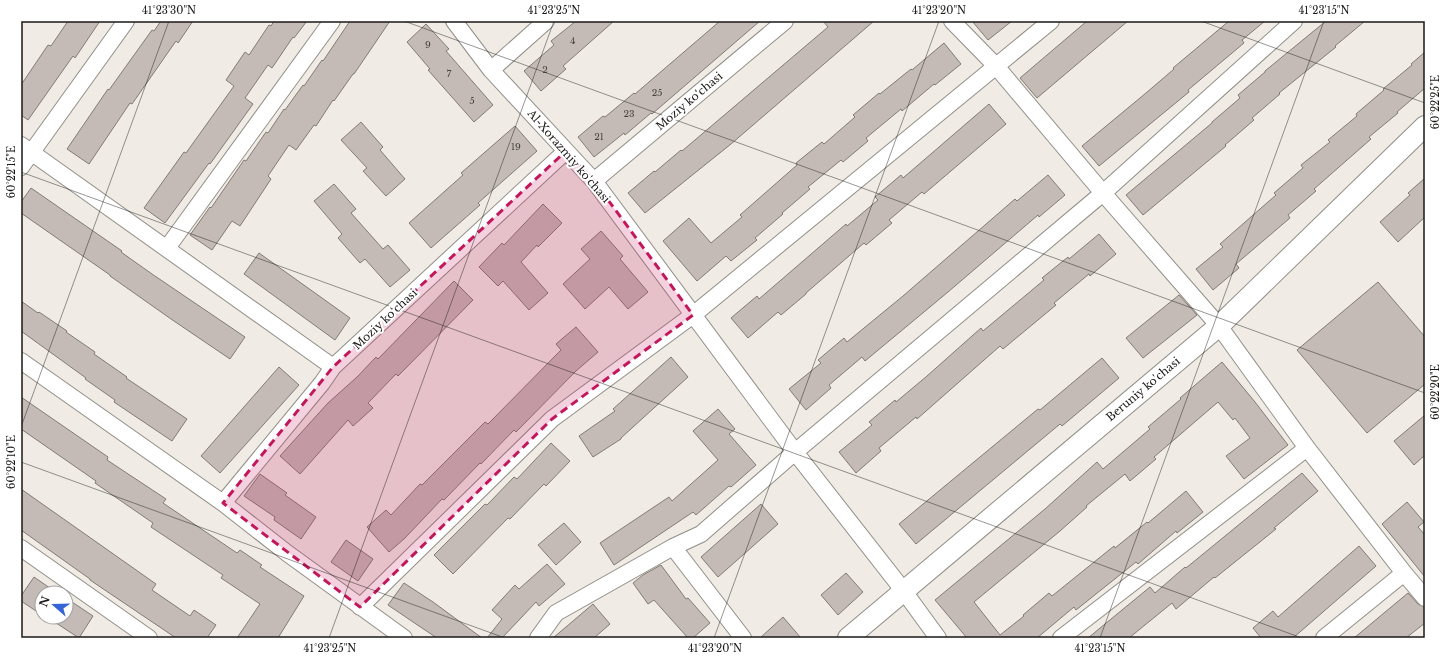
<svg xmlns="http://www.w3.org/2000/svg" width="1446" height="659" viewBox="0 0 1446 659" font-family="'Libre Baskerville',serif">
<rect width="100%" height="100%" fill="#f0ece5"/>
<path fill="#c4bbb7" stroke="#827a76" d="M68 21H100L75 58 73 56 28 120 21 115V85L48 45 51 46Z
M161 21H193L178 43 176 41 132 104 130 103 89 164 67 149 108 89 109 90 152 30 154 31Z
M274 21H307L294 38 293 37 272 68 268 65 245 98 253 104 210 164 209 163 165 223 144 208 184 152 186 153 234 86 226 80 245 52 249 55 269 25 271 26Z
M350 21H390L354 74H353L334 101 333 100 316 126 314 125 296 150 289 145 268 176 271 179 240 226 232 221 212 250 190 235 210 207 211 208 244 160 246 161 266 132 268 133 284 109 285 110 303 85 304 86 322 60 323 61Z
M576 21H614L563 66 566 69 541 91 524 71 554 45 551 41Z
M720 21H760L652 114 651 113 625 135 624 133 594 157 578 137 603 116 605 117 634 93 635 94Z
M823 21H874L731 144 645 213 628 193 654 171 655 172 681 150 682 151 828 27Z
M972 21H1012L988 40Z
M1087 21H1128L1037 98 1020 78Z
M1229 21H1265L1242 40 1244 43 1188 90 1189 92 1099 166 1082 146 1146 93 1174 69 1173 68Z
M1326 21H1365L1335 46 1336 47 1279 93 1280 94 1252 118 1254 120 1225 145 1226 146 1143 215 1126 195 1212 123V122L1240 98 1238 95 1265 72V71Z
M426 24 449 49 446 51 493 105 474 122 428 70 430 69 407 42Z
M944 43 961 64 935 85 934 84 902 111 901 109 866 138 868 141 843 162 841 160 808 187 810 189 782 213 783 214 755 238 757 240 731 261 726 256 697 281 663 241 689 218 711 243 742 217 740 215 797 165 796 163 822 142 824 144 855 117 853 115 879 93 880 94 911 69 912 70Z
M1425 52V88L1397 112 1398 113 1369 137 1371 139 1314 189 1316 191 1288 215 1290 218 1236 264 1239 268 1213 290 1196 269 1223 247 1220 244 1276 195 1274 193 1303 168 1301 165 1330 142 1328 140 1357 116 1356 114 1384 90 1383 89 1412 65 1411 64Z
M989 104 1006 124 924 194 922 192 889 220 892 223 866 245 864 243 806 293V294L781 315 778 312 748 338 731 318 757 296 759 299 846 224 847 226 878 200 875 197 901 175 903 178Z
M361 122 383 147 380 150 405 179 386 196 363 171 367 168 341 140Z
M515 126 537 151 478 203 480 205 431 248 409 223 463 175 461 173Z
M1048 175 1065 195 1039 217 1038 215 948 292 865 361 862 357 829 385 831 388 806 410 789 389 821 363 818 360 844 338 847 342 903 296 1015 199 1017 201Z
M1425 178V217L1398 242 1380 222 1410 195 1408 193Z
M334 184 356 209 351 213 383 249 388 245 410 270 390 287 365 259 360 263 338 238 342 234 314 201Z
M31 188 122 251 121 252 152 274 245 337 230 359 171 319 110 276V275L21 213V202Z
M543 204 562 223 538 247 537 245 521 262 548 293 529 310 503 281 498 286 479 267 502 243 504 245Z
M601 231 623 256 620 259 648 292 628 309 609 287 585 309 563 284 590 259 581 249Z
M1099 234 1116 254 1090 276 1089 274 1054 303 1056 305 1003 349 1000 346 917 419 916 417 879 448 881 451 856 473 839 452 872 425 869 422 895 400 896 402 927 376 981 328 983 331 1044 280 1042 278 1068 257 1069 259Z
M259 253 350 318 335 340 244 274Z
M454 281 473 300 398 376 396 374 368 403 373 408 353 426 348 420 300 474 280 456 328 403 357 377 376 357 378 359Z
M1378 282 1425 337V384L1367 433 1297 350Z
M1179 295 1197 315 1143 358 1126 338Z
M21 301 38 313 39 312 67 331 66 332 95 352 94 354 127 377 126 378 187 419 172 441 114 402 115 400 85 379 86 378 21 331Z
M576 327 598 352 576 371 516 432 514 430 481 464 480 463 444 500 442 499 405 538 389 552 367 527 386 510 391 515 420 484 422 485 485 422 488 424 561 350 556 344Z
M671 357 688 377 621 438V439L593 457 579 436 615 411 613 409Z
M1102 358 1119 378 1062 426 1060 424 916 544 899 524 1038 409 1040 410Z
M1222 362 1255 402 1288 445 1244 479 1226 456 1250 438 1235 418 1233 420 1218 402 1154 457 1156 459 1130 481 1125 474 1086 506 1087 507 1060 531 974 602 1000 635 1024 616 1023 615 1049 593 1052 596 1114 546 1115 548 1147 522 1148 523 1186 491 1203 512 1177 533 1176 531 1138 564 1136 562 1076 610 1074 607 1037 638H967L935 600 1045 509 1097 462 1103 469 1150 429 1148 427 1181 399 1180 398Z
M279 367 299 385 220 473 201 456Z
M21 397 108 457 107 460 166 499 163 503 237 553 240 550 262 565 260 567 304 596 278 638H237L260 604 221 578 223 575 151 527 153 523 95 483 96 481 21 429Z
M718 409 735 429 729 434 756 465 731 487 729 486 696 515 693 512 614 565 600 543 669 497 672 501 718 460 693 431Z
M1425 415V455L1414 465 1394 441Z
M551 443 570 461 546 486 544 484 510 519 508 518 453 574 434 555 485 504 487 505 514 477 517 479Z
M1302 473 1318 491 1274 528 1276 529 1215 578 1214 577 1176 609 1172 603 1129 638H1088L1150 587 1155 593 1185 567 1186 568Z
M260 474 287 493 285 495 316 517 301 539 274 520 275 517 244 496Z
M21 489 156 584 152 590 190 616 194 610 216 625 207 638H176L90 580V579L21 530Z
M1407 502 1424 522 1418 527 1425 535V577L1382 524Z
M761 504 778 524 718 577 701 557Z
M564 523 581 542 556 565 538 545Z
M346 540 373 559 358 581 331 562Z
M1359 546 1376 566 1293 638H1261L1253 628 1273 611 1278 617Z
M547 564 565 584 539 606 536 602 502 638H487L502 619 492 610 515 585 519 589Z
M661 565 686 599 688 598 710 623 693 638H688L654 600 648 604 633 583 643 575Z
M846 573 863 592 838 615 821 595Z
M34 577 57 593H42V615L21 601V596Z
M404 583 433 602 482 638H437L416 624 388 605Z
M1408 593 1418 604 1425 607V623L1406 638H1354Z
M66 598 93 616 79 638 47 617H66Z
M593 604 610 624 594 638H553Z
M783 617 801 638H760Z"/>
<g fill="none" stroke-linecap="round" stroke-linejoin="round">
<g stroke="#918e87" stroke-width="18">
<path id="minor" d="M454 21 491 70 594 181 795 452 903 590 938 638
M952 21 995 65 1103 193 1219 326 1307 448 1404 573 1425 598
M491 70 546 21
M21 145 333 367
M21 167 126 21
M594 181 785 21
M167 248 332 21
M21 361 223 503 287 553 404 638
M223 503 322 383 333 367 566 151
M673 547 743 638
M21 548 149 638
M360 607 552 419 693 315 1051 21
M538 638 556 613 673 547 701 534 795 452 1103 193 1294 21
M1061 638 1307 448
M1324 638 1404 573"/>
</g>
<g stroke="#918e87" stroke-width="22">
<path id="tertiary" d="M848 638 1219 326 1425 126"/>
</g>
<use href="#minor" stroke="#fff" stroke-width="16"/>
<use href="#tertiary" stroke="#fff" stroke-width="20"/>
</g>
<path fill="#c2185b" fill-opacity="0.2" stroke="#c2185b" stroke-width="3" stroke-dasharray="8 5" stroke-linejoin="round" d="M566 151 594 181 693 315 552 419 360 607 223 503 333 367Z"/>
<path fill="none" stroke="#1b1917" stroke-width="1" stroke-opacity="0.45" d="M404 21 1425 393M1201 21 1425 103M21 172 1302 638M21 427 169 21M21 462 505 638M329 638 554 21M714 638 939 21M1100 638 1324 21"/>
<g text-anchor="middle" stroke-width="4" stroke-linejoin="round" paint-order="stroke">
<g font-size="9" fill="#45423f">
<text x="573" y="44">4</text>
<text x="428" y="48">9</text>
<text x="545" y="73">2</text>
<text x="449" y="77">7</text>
<text x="657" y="96">25</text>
<text x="472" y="104">5</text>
<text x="629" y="117">23</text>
<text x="599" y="140">21</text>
<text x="516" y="150">19</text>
</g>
<g font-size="11" fill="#1b1917" stroke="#fff">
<text transform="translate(689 101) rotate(-40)" y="4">Moziy ko‘chasi</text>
<text transform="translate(569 156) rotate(49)" y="4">Al-Xorazmiy ko'chasi</text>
<text transform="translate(385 319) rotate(-43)" y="4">Moziy ko‘chasi</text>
<text transform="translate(1143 389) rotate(-40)" y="4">Beruniy ko'chasi</text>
</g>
</g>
<rect width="1446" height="659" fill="none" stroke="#ffffff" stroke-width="44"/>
<g transform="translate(54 605) rotate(290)"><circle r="19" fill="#ffffff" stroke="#a4a3a2"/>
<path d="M0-3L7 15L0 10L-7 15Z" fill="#3765d5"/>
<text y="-6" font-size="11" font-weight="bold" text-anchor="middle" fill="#1b1917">N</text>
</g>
<rect x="22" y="22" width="1402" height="615" fill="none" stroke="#1b1917" stroke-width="1.5"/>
<g font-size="10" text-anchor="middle" fill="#1b1917">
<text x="169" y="14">41°23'30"N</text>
<text x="554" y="14">41°23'25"N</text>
<text x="939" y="14">41°23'20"N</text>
<text x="1324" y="14">41°23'15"N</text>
<text transform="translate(1435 102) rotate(-90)" y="4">60°22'25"E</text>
<text transform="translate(11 172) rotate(-90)" y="4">60°22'15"E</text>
<text transform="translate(1435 392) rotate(-90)" y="4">60°22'20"E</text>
<text transform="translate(11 462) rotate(-90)" y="4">60°22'10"E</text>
<text x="330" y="652">41°23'25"N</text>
<text x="715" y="652">41°23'20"N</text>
<text x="1100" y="652">41°23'15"N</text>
</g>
</svg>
